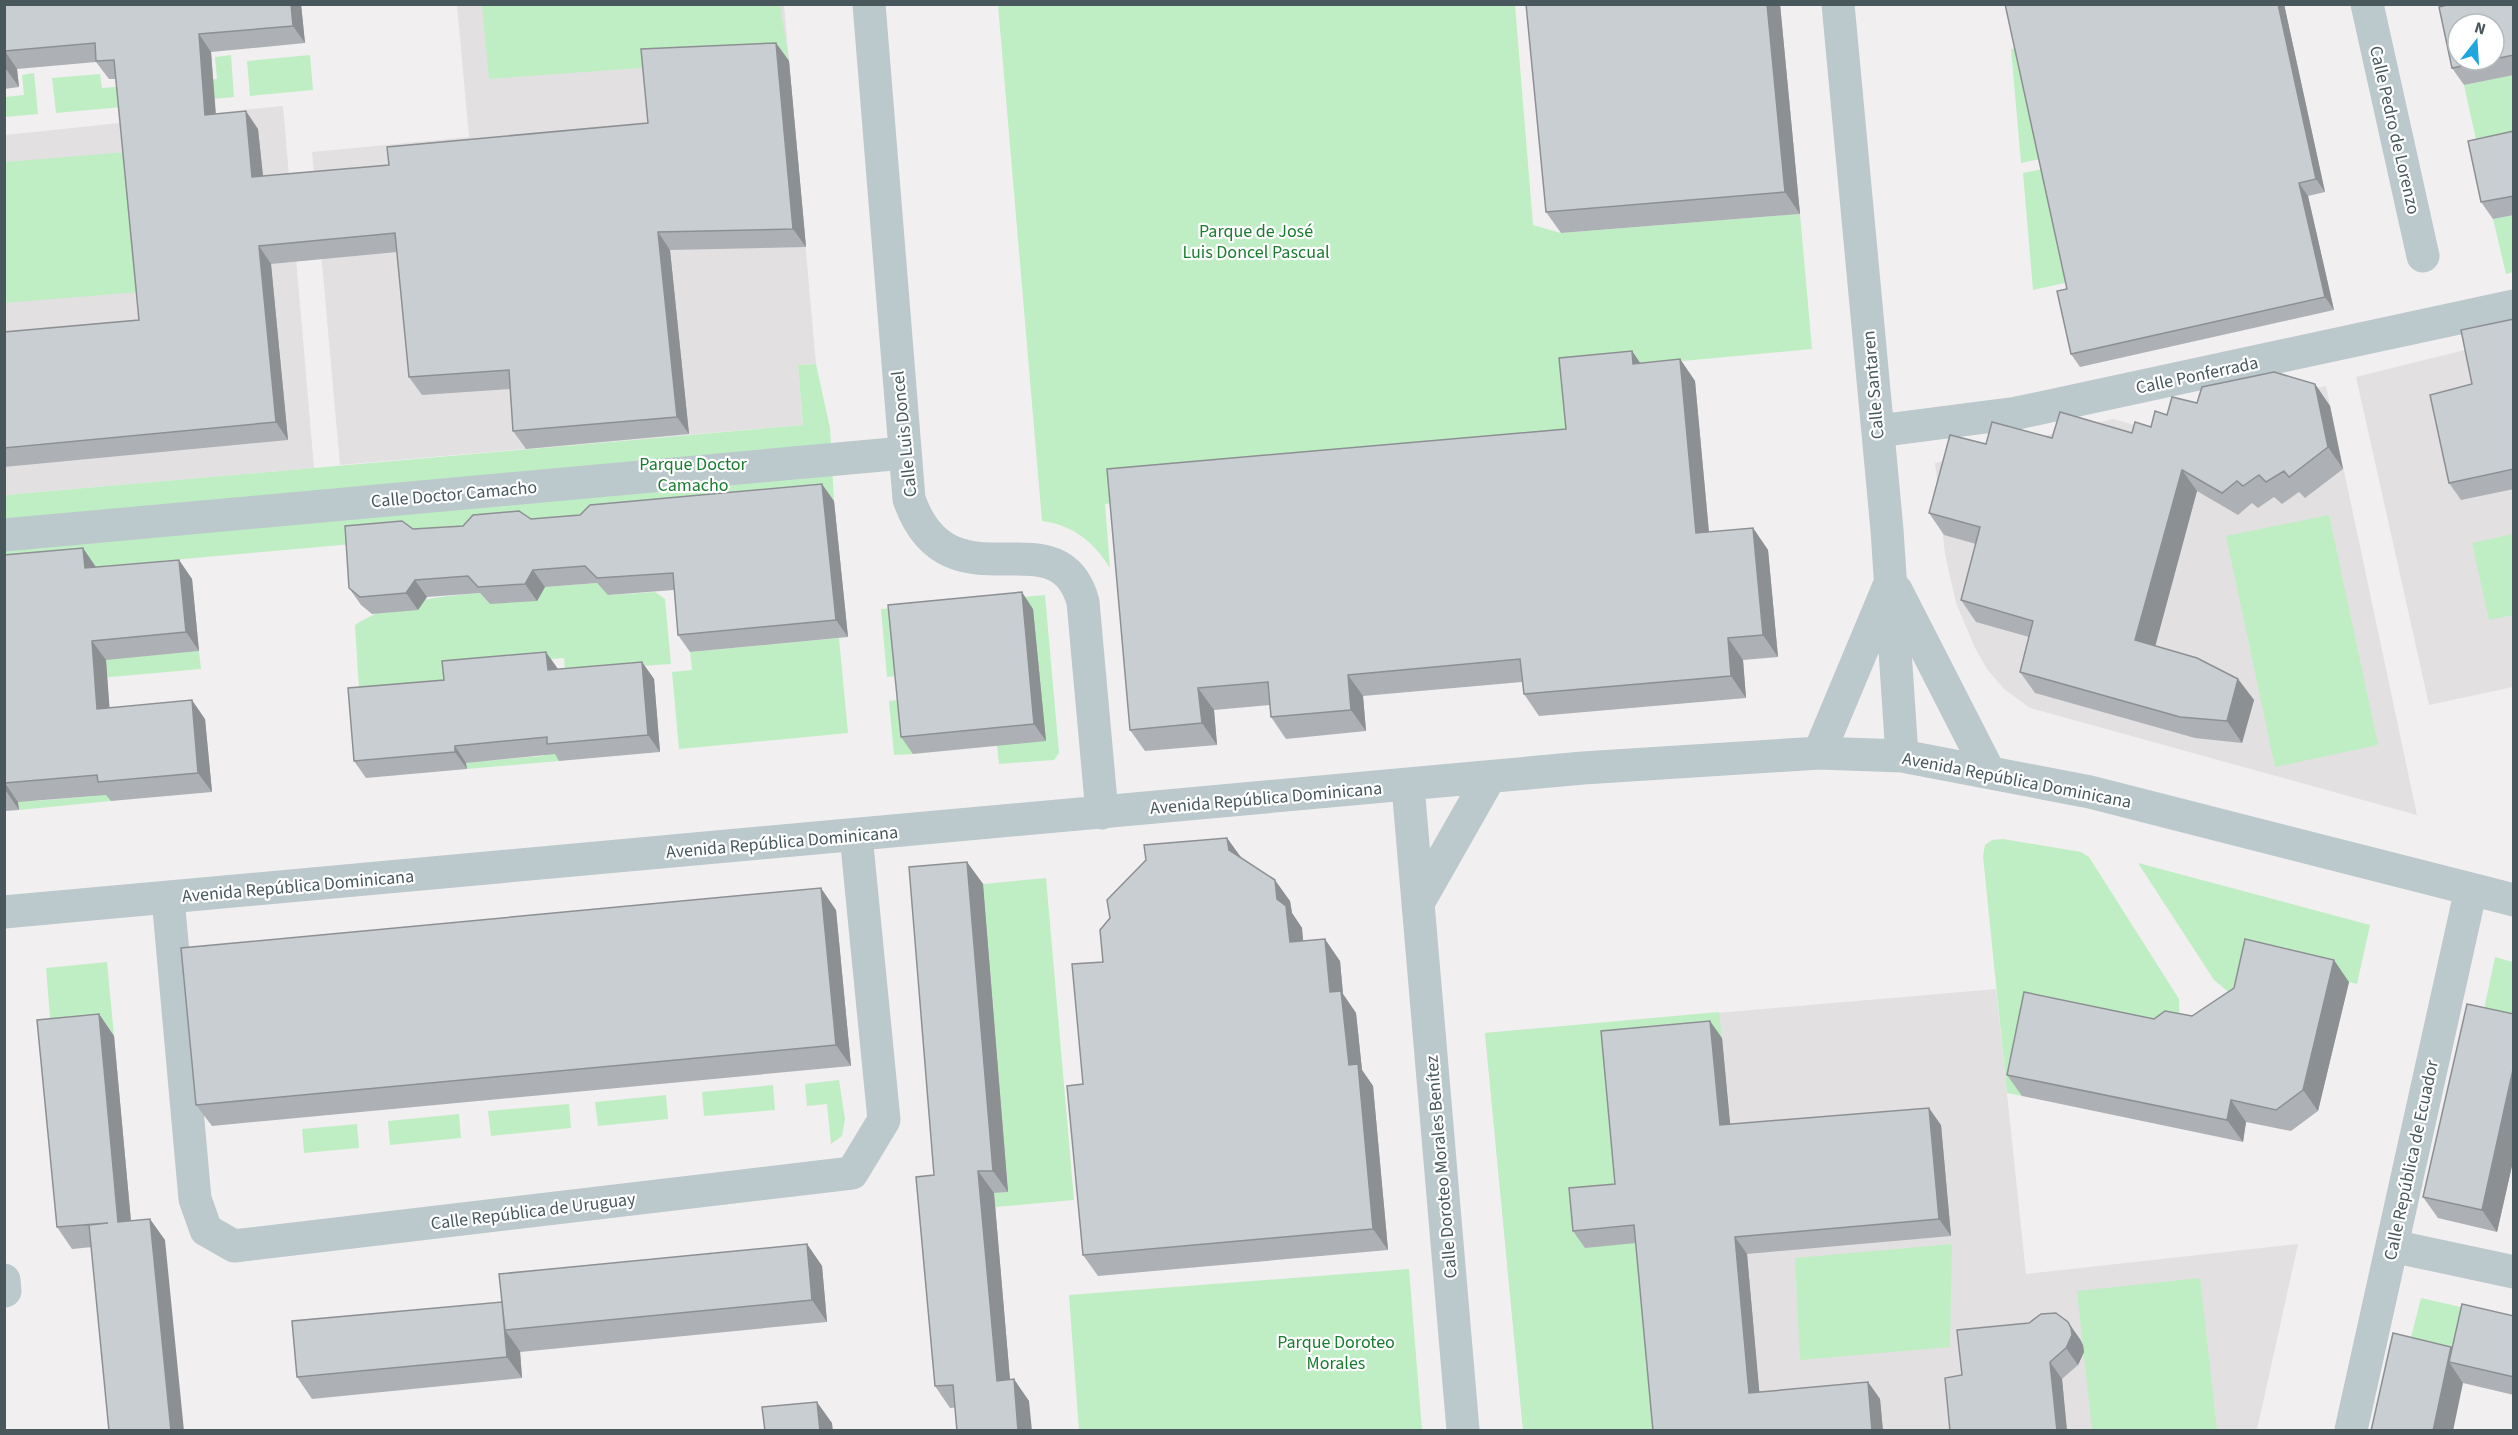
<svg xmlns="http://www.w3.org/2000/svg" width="2518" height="1435" viewBox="0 0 2518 1435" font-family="'Source Sans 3',sans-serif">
<rect width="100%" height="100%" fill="#f2eff0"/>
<path fill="#e3e0e1" d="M457 5H784L816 364 798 365 803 425 340 465 312 152 469 137Z
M283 106 314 468 5 495V135Z
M2513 338V687L2429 705 2356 377Z
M2326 386 2417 815 2030 708 2004 689 1987 669 1975 648 1956 603 1945 554 1935 463 2113 419 2161 432 2167 413 2236 405Z
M1996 989 2026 1274 2298 1244 2257 1430H1523L1485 1033Z"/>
<path fill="#bfeec4" d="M482 5H780L789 61 654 67 489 79Z
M998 5H1515L1533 225 1561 233 1800 214 1812 349 1574 371 1582 450 1105 504 1110 568C1094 542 1073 525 1042 521Z
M2163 20 2105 146 2021 163 2011 49Z
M231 55 234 97 56 113 52 78 100 74 102 88 217 79 215 57Z
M310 55 313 90 250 96 247 61Z
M34 73 38 114 5 117V97L24 95 22 75Z
M2513 75V151L2480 158 2464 85Z
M2188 141 2132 268 2033 290 2023 173Z
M127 152 139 292 5 303V162Z
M2513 215V272L2506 274 2493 219Z
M816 364 830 428 834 501 5 575V495L803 425 798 365Z
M2329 515 2378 745 2275 767 2226 536Z
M2513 534V615L2489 620 2472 543Z
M597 583 609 595 655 592 665 599 671 664 565 671 564 658 445 667 446 683 359 689 355 625C392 601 436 597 480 593L490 604 545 587Z
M1045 595 1059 753 1054 760 999 764 997 745 906 675 887 677 881 609Z
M839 638 848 733 679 749 672 672 692 670 690 652Z
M199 651 201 669 43 683 99 660Z
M908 699 913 754 894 755 889 701Z
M557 742 559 761 467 769 465 750 484 761 543 756Z
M109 782 111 801 19 810 17 790 35 801 94 796Z
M2003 839 2081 852 2089 857 2179 999 2180 1032 2039 1014 2022 1096 2007 1093 1983 856 1985 845 1992 840Z
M2138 863 2370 925 2357 984 2260 961 2249 1009 2214 980Z
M1046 878 1074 1200 995 1207 994 1193 1008 1192 983 884Z
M2495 957 2513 962V1024L2482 1019Z
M107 962 114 1036 52 1042 46 968Z
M1719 1012 1722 1038 1613 1048 1646 1242 1663 1430H1523L1485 1033Z
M839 1080 845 1119 842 1136 831 1144 827 1104 807 1106 805 1084Z
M773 1085 775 1110 704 1116 702 1092Z
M666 1095 668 1119 598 1126 595 1102Z
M569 1104 571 1128 491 1136 488 1111Z
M459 1114 461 1138 390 1145 388 1121Z
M357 1124 359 1148 304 1153 302 1129Z
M1952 1244 1950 1347 1800 1360 1795 1258Z
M1409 1269 1422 1430H1079L1069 1295Z
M2200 1278 2217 1430H2092L2077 1291Z
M2421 1298 2474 1310 2462 1362 2408 1349Z"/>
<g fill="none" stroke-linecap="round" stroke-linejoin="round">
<path stroke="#bbc8cc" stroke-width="33" d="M869 4 909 499C949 614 1058 510 1083 602L1102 813
M1838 4 1887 530 1902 756
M2367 4 2423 256
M1878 431 2017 413 2514 306
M4 535 904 453
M1896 590 1989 772
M1819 753 1888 588
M1408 786 1463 1430
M168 898 195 1199 206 1230 234 1246 852 1173 884 1120 856 835
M1418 903 1489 778
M4 912 1583 768 1819 753 1902 756 2090 792 2514 900
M2392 1246 2514 1272
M4 1280 5 1291
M2351 1430 2471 889"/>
</g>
<path fill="#adb1b5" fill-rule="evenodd" d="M4 4H301L305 43 211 52 216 114 258 129 263 176 389 165 648 123 776 43 789 61 806 247 670 250 689 434 526 449 513 431 510 389 422 395 409 377 397 252 271 264 288 440 4 467V332L139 320 116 79H109L96 62 17 69 19 87 4 89Z
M1780 4 1800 214 1561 233 1546 212Z
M2005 4H2284L2325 192 2308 196 2334 310 2080 367 2071 354 2067 289Z
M2451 4H2514V75L2464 85 2452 68 2439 7ZM2458 24H2494V60H2458Z
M2514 131V215L2493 219 2481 202Z
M2514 319V489L2461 500 2449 483 2472 384Z
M1632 351 1640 363 1680 359 1695 381 1709 532 1753 528 1768 550 1778 657 1743 660 1746 698 1539 716 1524 694 1522 682 1363 696 1366 731 1286 739 1271 717 1270 705 1214 710 1217 745 1145 751 1130 730 1566 429Z
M2315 384 2330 406 2343 469 2305 498 2299 492 2282 504 2274 497 2258 508 2252 503 2238 515 2197 491 2155 646 2238 679 2254 700 2242 743 2195 738 2035 693 2020 672 2029 637 1976 622 1961 600 1976 544 1944 535 1929 513 1986 444 2052 438 2132 433 2151 427 2167 415 2197 403Z
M834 501 848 637 690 652 678 635 674 590 608 595 597 583 545 587 537 601 490 604 480 593 427 597 418 610 372 614 361 605 349 588 413 529 463 526 580 515Z
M4 555 96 567 179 560 192 579 199 651 106 660 109 707 205 719 212 792 111 801 106 795 18 802 19 810 4 811Z
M1033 609 1046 741 913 754 901 737Z
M642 662 654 679 660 752 559 761 555 754 466 763 467 769 366 778 354 761 444 680Z
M1227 838 1241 858 1290 901 1292 913 1302 928 1303 941 1340 961 1343 994 1356 1013 1362 1070 1373 1086 1388 1250 1098 1276 1083 1255V1084L1103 962Z
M967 862 983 884 1008 1192 994 1193 1010 1380 1029 1401 950 1408 935 1386 934 1175Z
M836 910 851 1066 212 1126 196 1105Z
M2349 982 2318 1111 2291 1131 2246 1122 2243 1142 2022 1096 2007 1075 2192 1016Z
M99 1014 114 1036 131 1221 165 1240 72 1249 57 1227Z
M2514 1014V1157L2497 1232 2438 1218 2423 1197Z
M1722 1038 1730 1125H1941L1951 1236 1747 1254 1759 1392 1868 1382 1880 1399 1883 1431H1653L1636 1243 1585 1248 1573 1231 1615 1184Z
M807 1244 822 1266 827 1322 520 1352V1351L522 1378 312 1399 297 1377Z
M2514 1316V1395L2463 1383 2371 1431 2451 1347Z
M2080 1339 2083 1345 2084 1352 2078 1365 2062 1379 2067 1431H1950L1962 1375Z"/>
<path fill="#8d9093" d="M291 4H301L305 43 293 26Z
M1767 4H1780L1800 214 1785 192Z
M2278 4H2284L2325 192 2316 179Z
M199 34 211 52 217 133 205 115Z
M776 43 789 61 806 247 793 229Z
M5 51 17 69 19 87 6 69Z
M246 111 258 129 265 195 252 177Z
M2299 183 2308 196 2334 310 2325 297Z
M658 232 670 250 689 434 677 417Z
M259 246 271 264 288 440 276 422Z
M1632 351 1647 373 1633 364Z
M1680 359 1695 381 1711 555 1696 533Z
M2315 384 2330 406 2343 469 2328 447Z
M2182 470 2197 491 2151 662 2135 640Z
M822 484 834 501 848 637 836 620Z
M1753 528 1768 550 1778 657 1763 635Z
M83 548 96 567 85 568Z
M179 560 192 579 199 651 186 632Z
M533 570 545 587 537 601 525 584Z
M415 580 427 597 418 610 406 593Z
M1022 592 1033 609 1046 741 1034 724Z
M1728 638 1743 660 1746 698 1731 676Z
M92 641 106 660 111 727 97 709Z
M546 652 558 669 548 670Z
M642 662 654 679 660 752 648 735Z
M1348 675 1363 696 1366 731 1351 710Z
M2238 679 2254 700 2242 743 2227 721Z
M1198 688 1214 710 1217 745 1202 723Z
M192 700 205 719 212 792 198 773Z
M455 746 466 763 467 769 455 752Z
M5 783 18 802 19 810 6 791Z
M1227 838 1243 860 1229 850Z
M967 862 983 884 1008 1192 993 1171Z
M1275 880 1290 901 1292 913 1302 928 1305 964 1290 942 1277 899Z
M821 888 836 910 851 1066 836 1045Z
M1325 939 1340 961 1343 994 1356 1013 1362 1070 1373 1086 1388 1250 1373 1229 1349 1065 1330 992Z
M2334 960 2349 982 2318 1111 2303 1090Z
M99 1014 114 1036 133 1244 118 1222Z
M1710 1021 1722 1038 1732 1143 1720 1125Z
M2514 1065V1157L2497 1232 2482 1210Z
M2231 1100 2246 1122 2243 1142 2227 1120Z
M1929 1108 1941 1125 1951 1236 1939 1219Z
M978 1171 994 1193 1012 1403 997 1381Z
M150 1219 165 1240 184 1431H171Z
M1735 1237 1747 1254 1761 1410 1749 1393Z
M807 1244 822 1266 827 1322 812 1300Z
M502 1302 505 1330 520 1351 522 1378 507 1357Z
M2068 1322 2080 1339 2083 1345 2084 1352 2078 1365 2066 1348Z
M2451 1347 2449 1362 2463 1383 2453 1431H2433Z
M2050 1362 2062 1379 2067 1431H2057Z
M1014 1379 1029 1401 1032 1431H1018Z
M1868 1382 1880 1399 1883 1431H1872Z
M817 1402 832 1423 833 1431H820Z"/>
<path fill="#c9ced2" stroke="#8d9093" stroke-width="1.5" d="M4 4H291L293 26 199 34 205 115 246 111 252 177 389 165 387 147 648 123 641 49 776 43 793 229 658 232 677 417 513 431 509 370 409 377 395 233 259 246 276 422 4 448V332L139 320 114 60 96 61 95 43 5 51 6 69 4 70Z
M1526 4H1767L1785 192 1546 212Z
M2005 4H2278L2316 179 2299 183 2325 297 2071 354 2057 291 2067 289Z
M2451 4H2514V55L2494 59V24H2458V60H2490L2452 68 2439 7Z
M2514 131V196L2481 202 2468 141Z
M2514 319V469L2449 483 2430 395 2472 384 2461 330Z
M1632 351 1633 364 1680 359 1696 533 1753 528 1763 635 1728 638 1731 676 1524 694 1520 659 1348 675 1351 710 1271 717 1268 682 1198 688 1202 723 1130 730 1107 469 1566 429 1559 358Z
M2274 372 2315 384 2328 447 2289 477 2284 471 2266 482 2259 475 2243 486 2237 481 2222 493 2182 470 2135 640 2197 658 2238 679 2227 721 2180 717 2020 672 2033 621 1961 600 1980 527 1929 513 1950 435 1986 444 1992 422 2052 438 2060 412 2132 433 2135 422 2151 427 2155 411 2167 415 2172 397 2197 403 2202 387Z
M822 484 836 620 678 635 673 573 597 578 585 566 533 570 525 584 478 587 468 576 415 580 406 593 360 597 349 588 345 526 402 521 413 529 463 526 473 515 519 511 531 519 580 515 590 505Z
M83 548 85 568 179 560 186 632 92 641 97 709 192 700 198 773 98 782 97 775 5 783 6 791H4V555Z
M1022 592 1034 724 901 737 888 605Z
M546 652 548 670 642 662 648 735 547 744V737L455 746V752L354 761 348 688 444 680 442 661Z
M1227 838 1229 850 1275 880 1277 899 1286 906 1290 942 1325 939 1330 992 1341 991 1349 1065 1358 1064 1373 1229 1083 1255 1067 1086 1083 1084 1072 964 1103 962 1100 930 1110 918 1107 900 1146 860 1144 845Z
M967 862 993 1171H978L997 1381 1014 1379 1018 1431H957L953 1385 935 1386 916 1177 934 1175 909 867Z
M821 888 836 1045 196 1105 181 948Z
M2245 939 2334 960 2303 1090 2276 1110 2231 1100 2227 1120 2007 1075 2024 992 2154 1019 2165 1011 2192 1016 2234 988Z
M2467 1004 2514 1014V1065L2482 1210 2423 1197Z
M99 1014 118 1222 150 1219 171 1431H109L89 1225 108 1223 57 1227 37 1020Z
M1710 1021 1720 1125 1929 1108 1939 1219 1735 1237 1749 1393 1868 1382 1872 1431H1653L1634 1225 1573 1231 1569 1188 1615 1184 1601 1031Z
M807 1244 812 1300 505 1330 499 1274Z
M502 1302 507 1357 297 1377 292 1321Z
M2462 1304 2514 1316V1377L2449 1362Z
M2056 1313 2068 1322 2071 1328 2072 1335 2066 1348 2050 1362 2057 1431H1950L1945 1378 1962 1375 1957 1330 2029 1323 2041 1314Z
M2393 1333 2451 1347 2433 1431H2371Z
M817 1402 820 1431H765L762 1407Z"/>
<g text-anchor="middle" stroke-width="4.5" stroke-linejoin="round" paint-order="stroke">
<g font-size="18" fill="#48585c" stroke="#fff">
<text transform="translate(2395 130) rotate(77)" y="6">Calle Pedro de Lorenzo</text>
<text transform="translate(2197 375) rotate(-12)" y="6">Calle Ponferrada</text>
<text transform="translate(1873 385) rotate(-95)" y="6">Calle Santaren</text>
<text transform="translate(904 434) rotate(-96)" y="6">Calle Luis Doncel</text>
<text transform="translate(454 494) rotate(-5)" y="6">Calle Doctor Camacho</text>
<text transform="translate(2017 780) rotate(11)" y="6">Avenida República Dominicana</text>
<text transform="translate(1266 798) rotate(-5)" y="6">Avenida República Dominicana</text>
<text transform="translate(782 842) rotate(-5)" y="6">Avenida República Dominicana</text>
<text transform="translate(298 886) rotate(-5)" y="6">Avenida República Dominicana</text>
<text transform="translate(2411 1160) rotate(-78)" y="6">Calle República de Ecuador</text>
<text transform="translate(1441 1167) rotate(-95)" y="6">Calle Doroteo Morales Benítez</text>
<text transform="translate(533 1211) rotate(-7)" y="6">Calle República de Uruguay</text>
</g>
<g font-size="18" fill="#1a7c30" stroke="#fff">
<text x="1256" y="237">Parque de José<tspan x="1256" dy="21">Luis Doncel Pascual</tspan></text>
<text x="693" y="470">Parque Doctor<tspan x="693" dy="21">Camacho</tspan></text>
<text x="1336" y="1348">Parque Doroteo<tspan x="1336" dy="21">Morales</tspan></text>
</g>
</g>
<rect width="2518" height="1435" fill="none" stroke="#48585c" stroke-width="12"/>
<g transform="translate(2476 42) rotate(17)"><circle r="28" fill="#ffffff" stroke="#b6bcbe" stroke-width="1.5"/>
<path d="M0-4.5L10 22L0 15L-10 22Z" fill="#1fa6dc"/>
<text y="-9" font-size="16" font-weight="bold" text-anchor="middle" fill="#48585c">N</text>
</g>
</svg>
